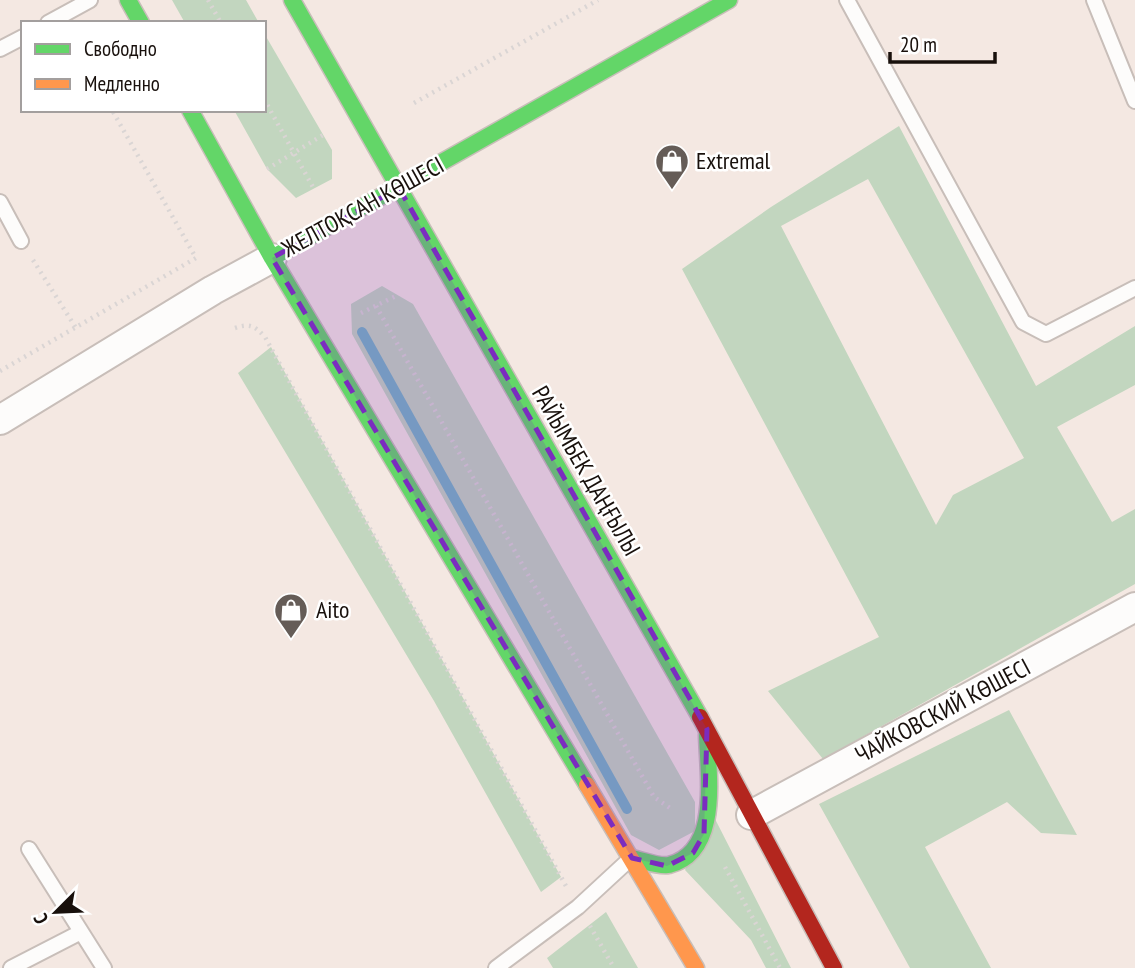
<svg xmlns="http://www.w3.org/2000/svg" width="1135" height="968" viewBox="0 0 1135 968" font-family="'PT Sans Narrow',sans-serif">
<rect width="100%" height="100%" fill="#f4e8e2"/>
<path fill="#c2d6bf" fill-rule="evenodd" d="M172 0H246L259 23H185Z
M264 33 332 150V179L296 198 267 169 234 110H264Z
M899 126 1036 386 1135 326V385L1057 427 1112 522 1135 509V584L823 759 768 691 879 637 682 269 771 207ZM868 179 1024 458 953 495 936 525 781 226Z
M382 286 413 304 695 802V831L659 850 631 835 352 334 351 304Z
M271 347 561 877 541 892 434 701 238 373Z
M1009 710 1077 835 1041 833 1007 802 925 847 991 968H910L819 804Z
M713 815 791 968H766L751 940 685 870Z
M606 912 638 968H553L547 958Z"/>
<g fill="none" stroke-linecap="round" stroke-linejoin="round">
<path stroke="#75b5c3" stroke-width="10" d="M362 332 627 809"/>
<g stroke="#c8beb9" stroke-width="18">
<path id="lane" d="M847 0 1023 322 1046 334 1135 288
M1094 0 1135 101
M48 23 90 0
M0 49 23 37
M0 202 21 241
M29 849 104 968
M11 968 81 932
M496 968 578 907 630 859"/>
</g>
<g stroke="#c8beb9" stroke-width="32">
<path id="street" d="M0 420 213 290 272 258
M751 815 1135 607"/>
</g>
<g stroke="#c8beb9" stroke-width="19">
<path id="fast" d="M128 0 141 23
M292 0 700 717
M190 110 272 258 587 785
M272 258 729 0
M632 858C642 860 659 867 669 865 721 852 708 775 707 735"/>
</g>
<g stroke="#c8beb9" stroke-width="19">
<path id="slow" d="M587 785 696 968"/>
</g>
<g stroke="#c8beb9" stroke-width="19">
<path id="jam" d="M700 717 834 968"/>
</g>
<path stroke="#dad5d4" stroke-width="4.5" stroke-dasharray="2 5" stroke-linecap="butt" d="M208 0 221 23
M264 99 314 189
M414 103 598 0
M267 169 323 135
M33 260 76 328
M376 306 654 797 670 808
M361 313 398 295
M235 328C250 323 255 326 265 337L566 886
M0 371 196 258 112 110
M725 867 780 968
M590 926 614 968"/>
<use href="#lane" stroke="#fdfcfb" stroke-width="14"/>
<use href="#street" stroke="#fdfcfb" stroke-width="28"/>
<use href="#fast" stroke="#63d668" stroke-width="16"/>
<use href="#slow" stroke="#ff974d" stroke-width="16"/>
<use href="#jam" stroke="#b3261e" stroke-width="16"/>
</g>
<path fill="#7b2cbf" fill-opacity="0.2" stroke="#7b2cbf" stroke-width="5" stroke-dasharray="14 9" stroke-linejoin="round" d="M399 188 707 729 704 834 693 853 667 866 632 858 272 258Z"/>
<defs>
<g id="shop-pin" transform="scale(1.75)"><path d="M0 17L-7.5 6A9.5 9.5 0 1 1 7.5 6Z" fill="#655c57" stroke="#fff"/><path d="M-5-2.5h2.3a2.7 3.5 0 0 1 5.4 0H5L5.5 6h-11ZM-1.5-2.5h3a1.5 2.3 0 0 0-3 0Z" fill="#fff"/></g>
</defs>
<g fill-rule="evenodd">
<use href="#shop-pin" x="672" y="161"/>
<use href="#shop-pin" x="291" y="610"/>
</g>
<g text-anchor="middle" stroke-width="5" stroke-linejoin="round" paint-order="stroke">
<g font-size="24" fill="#18100c" stroke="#fff" text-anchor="start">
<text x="696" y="169">Extremal</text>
<text x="316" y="618">Aito</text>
</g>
<g font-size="24" fill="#18100c" stroke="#fff">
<text transform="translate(363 207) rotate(-29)" y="8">ЖЕЛТОҚСАН КӨШЕСІ</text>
<text transform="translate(586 471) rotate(60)" y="8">РАЙЫМБЕК ДАҢҒЫЛЫ</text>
<text transform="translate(943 711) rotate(-28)" y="8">ЧАЙКОВСКИЙ КӨШЕСІ</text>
</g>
</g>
<rect x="21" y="21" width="245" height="91" fill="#ffffff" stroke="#a39f9e" stroke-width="2"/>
<rect x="35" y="44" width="35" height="10" fill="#63d668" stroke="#a39f9e" stroke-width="2"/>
<text x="84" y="56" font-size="21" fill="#18100c">Свободно</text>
<rect x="35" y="79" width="35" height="10" fill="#ff974d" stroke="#a39f9e" stroke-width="2"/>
<text x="84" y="91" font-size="21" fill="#18100c">Медленно</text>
<g transform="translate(56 912) rotate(246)" stroke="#ffffff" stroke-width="5" paint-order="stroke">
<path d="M0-5L12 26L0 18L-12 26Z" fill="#18100c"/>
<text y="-10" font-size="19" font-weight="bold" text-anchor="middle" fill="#18100c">С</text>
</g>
<path d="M890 52v10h105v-10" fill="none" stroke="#18100c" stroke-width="3.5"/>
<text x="900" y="52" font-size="21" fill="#18100c" stroke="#ffffff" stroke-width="5" paint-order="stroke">20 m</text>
</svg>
